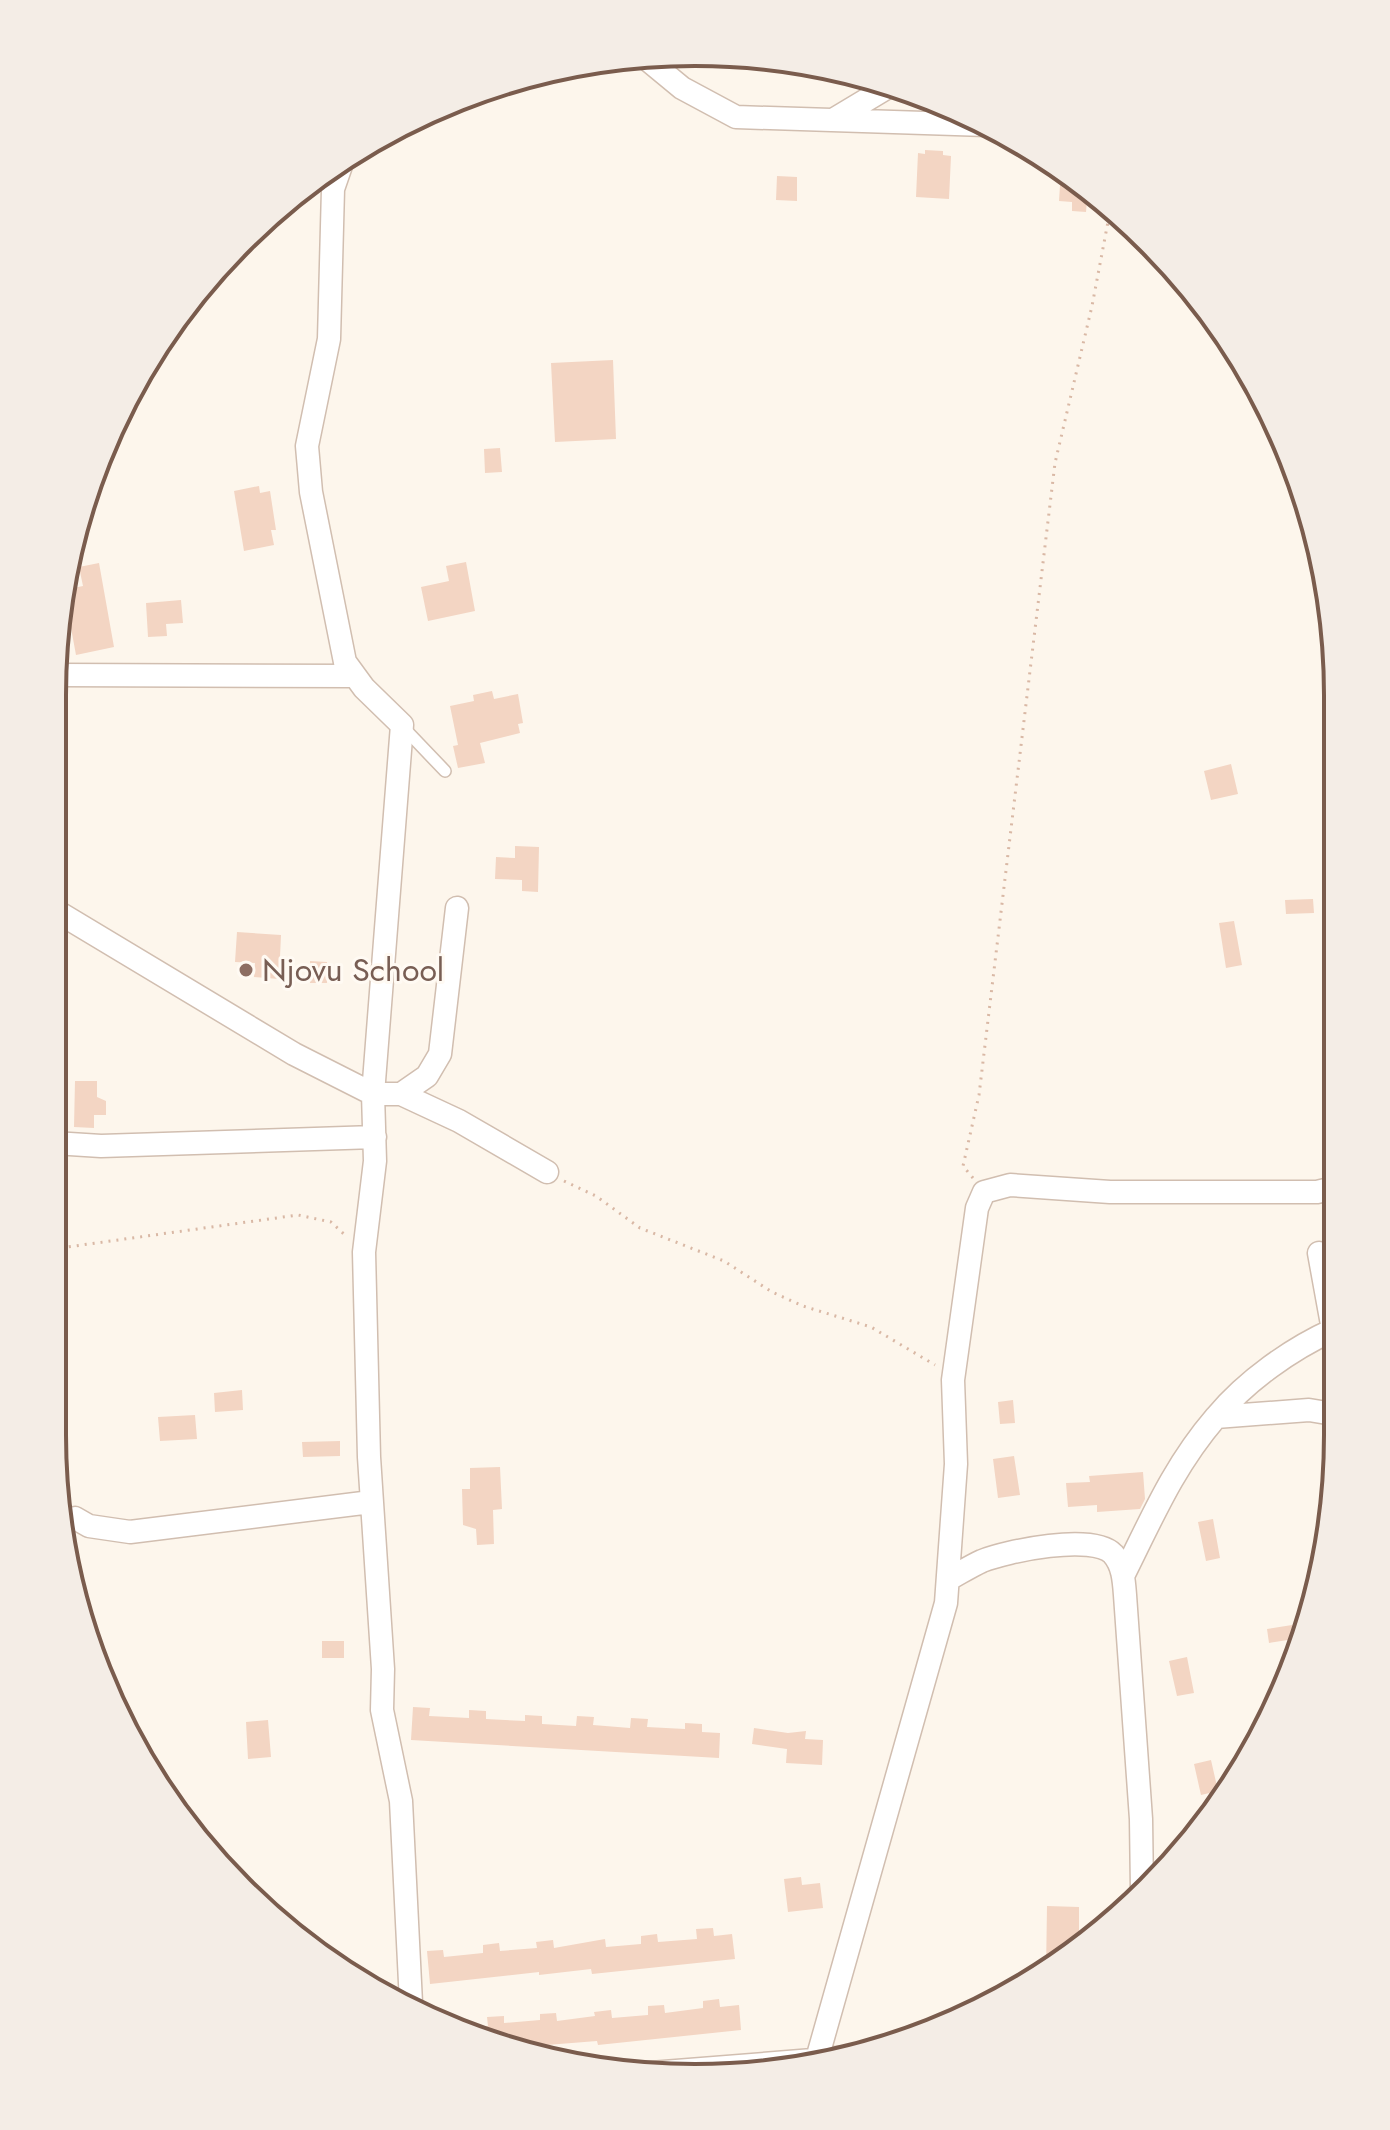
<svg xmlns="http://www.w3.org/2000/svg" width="1390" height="2130" viewBox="0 0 1390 2130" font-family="Jost,sans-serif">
<rect width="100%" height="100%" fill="#fdf6ec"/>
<path fill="#f3d5c3" d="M925 150 943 151V155L951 156 949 199 916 197 918 153 925 154Z
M1061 170 1088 189 1086 212 1072 211V202L1059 201Z
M777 176 797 177V201L776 200Z
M613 360 616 439 555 442 551 363Z
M500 448 502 472 485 473 484 449Z
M259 486 260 493 270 491 276 530H271L274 545 244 551 234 491Z
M466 562 475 611 428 621 421 587 449 581 446 566Z
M99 563 114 647 76 655 64 590 83 586 79 567Z
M181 600 183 623 166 624 167 636 148 637 146 603Z
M492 691 494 699 518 694 523 723 518 724 520 733 480 743 485 763 458 768 453 746 458 745 450 706 474 701 473 695Z
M1231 764 1238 794 1211 800 1204 771Z
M515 846 539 847 538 892 522 891V880L495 879 496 857 515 858Z
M1313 899 1314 913 1286 914 1285 900Z
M1234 921 1242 965 1226 968 1219 923Z
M237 932 281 935 279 979 254 977 255 963 235 962Z
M310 961 327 962V983H310Z
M75 1081H97V1097L106 1101V1115H94V1128L74 1127Z
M242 1390 243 1410 215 1412 214 1393Z
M1013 1400 1015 1423 1000 1424 998 1402Z
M195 1415 197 1439 160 1441 158 1417Z
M340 1441V1456L303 1457 302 1442Z
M1014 1456 1020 1495 998 1498 993 1459Z
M500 1467 502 1509 493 1510 494 1544 477 1545 476 1529 463 1525 462 1489H470V1468Z
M1143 1472 1145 1499 1140 1509 1097 1512V1505L1068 1507 1066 1483 1090 1482 1089 1476Z
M1213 1519 1220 1558 1206 1561 1198 1522Z
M1292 1625 1294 1639 1269 1643 1267 1629Z
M322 1641H344V1658H322Z
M1187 1657 1194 1693 1177 1696 1169 1661Z
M413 1707 430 1708 429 1716 469 1718V1710L486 1711V1719L525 1721V1715L542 1716V1724L576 1726 577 1716 594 1717 593 1725 630 1728 631 1718 648 1719 647 1727 685 1729V1723L702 1724V1732L720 1733 719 1758 411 1740Z
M268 1720 271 1757 248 1759 246 1722Z
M754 1728 788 1733 806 1731 805 1739 823 1740 822 1765 786 1763 787 1749 752 1744Z
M1211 1760 1218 1791 1201 1795 1194 1764Z
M801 1877 802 1885 820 1883 823 1908 788 1912 784 1879Z
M1047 1906 1079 1907V1946L1046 1972Z
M713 1928 714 1936 732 1934 735 1959 592 1974 591 1969 539 1975V1972L430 1984 427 1951 443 1950 444 1957 483 1953V1945L499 1943 500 1951 537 1948 536 1942 553 1940 554 1948 605 1939 606 1947 641 1944V1936L657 1934 658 1942 697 1939 696 1929Z
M719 1999 720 2007 739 2005 741 2030 598 2045 597 2041 509 2048 488 2044 460 2029 488 2026 487 2017 504 2016V2023L540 2020V2014L556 2013 557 2021 595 2016 594 2012 611 2010 612 2018 648 2015V2006L664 2005 665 2013 703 2008V2001Z"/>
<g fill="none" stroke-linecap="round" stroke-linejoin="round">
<g stroke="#d1beb0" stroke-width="14">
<path id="lane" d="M402 726 445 771"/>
</g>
<g stroke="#d1beb0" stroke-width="25">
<path id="street" d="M642 55 682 88 736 117 986 125
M833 120 893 84
M343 160 333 189 329 339 307 446 311 492 345 662 364 688 402 725 373 1094 375 1161 364 1252 369 1457 383 1669 382 1710 401 1801 411 2003
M57 675 354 676
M56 911 294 1054 373 1094H401L459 1121 547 1172
M401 1094 427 1076 440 1054 457 908
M54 1143 101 1146 375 1137
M1319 1253 1333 1330
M1216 1417C1246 1381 1291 1349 1333 1330
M75 1518 89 1526 130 1532 371 1502
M1123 1576C1152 1518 1173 1467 1216 1417L1309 1410 1333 1414
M949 1579C960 1573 971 1566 982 1561 1007 1551 1093 1533 1113 1554 1123 1565 1124 1581 1125 1595L1141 1819 1142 1891
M817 2059 946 1603 956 1464 953 1380 977 1208 984 1192 1010 1185 1110 1192H1317L1334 1188
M638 2074 863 2056"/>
</g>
<path stroke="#d9b8a5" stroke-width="3" stroke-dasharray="2 6" stroke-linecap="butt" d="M973 1178 963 1166 979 1095 1055 463 1092 306 1111 206
M564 1181 596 1196 640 1228 724 1261 772 1292 803 1306 871 1327 935 1365
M53 1249 298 1215 331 1222 346 1236"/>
<use href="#lane" stroke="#fff" stroke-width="11"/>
<use href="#street" stroke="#fff" stroke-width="22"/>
</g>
<circle fill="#8d6e63" stroke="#fffaf3" stroke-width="3" cx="246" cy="970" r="8"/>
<g text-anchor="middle" stroke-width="6" stroke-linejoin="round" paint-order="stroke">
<g font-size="32" fill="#785e54" stroke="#fffaf3" text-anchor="start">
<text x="262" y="981">Njovu School</text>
</g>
</g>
<path d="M0 0H1390V2130H0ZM695 66H695A629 629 0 0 1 1324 695V1435A629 629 0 0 1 695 2064H695A629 629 0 0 1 66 1435V695A629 629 0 0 1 695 66Z" fill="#f4ede6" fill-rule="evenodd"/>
<path fill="none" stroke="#7a5c4d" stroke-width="4" d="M695 66H695A629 629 0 0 1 1324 695V1435A629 629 0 0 1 695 2064H695A629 629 0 0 1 66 1435V695A629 629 0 0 1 695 66Z"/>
</svg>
